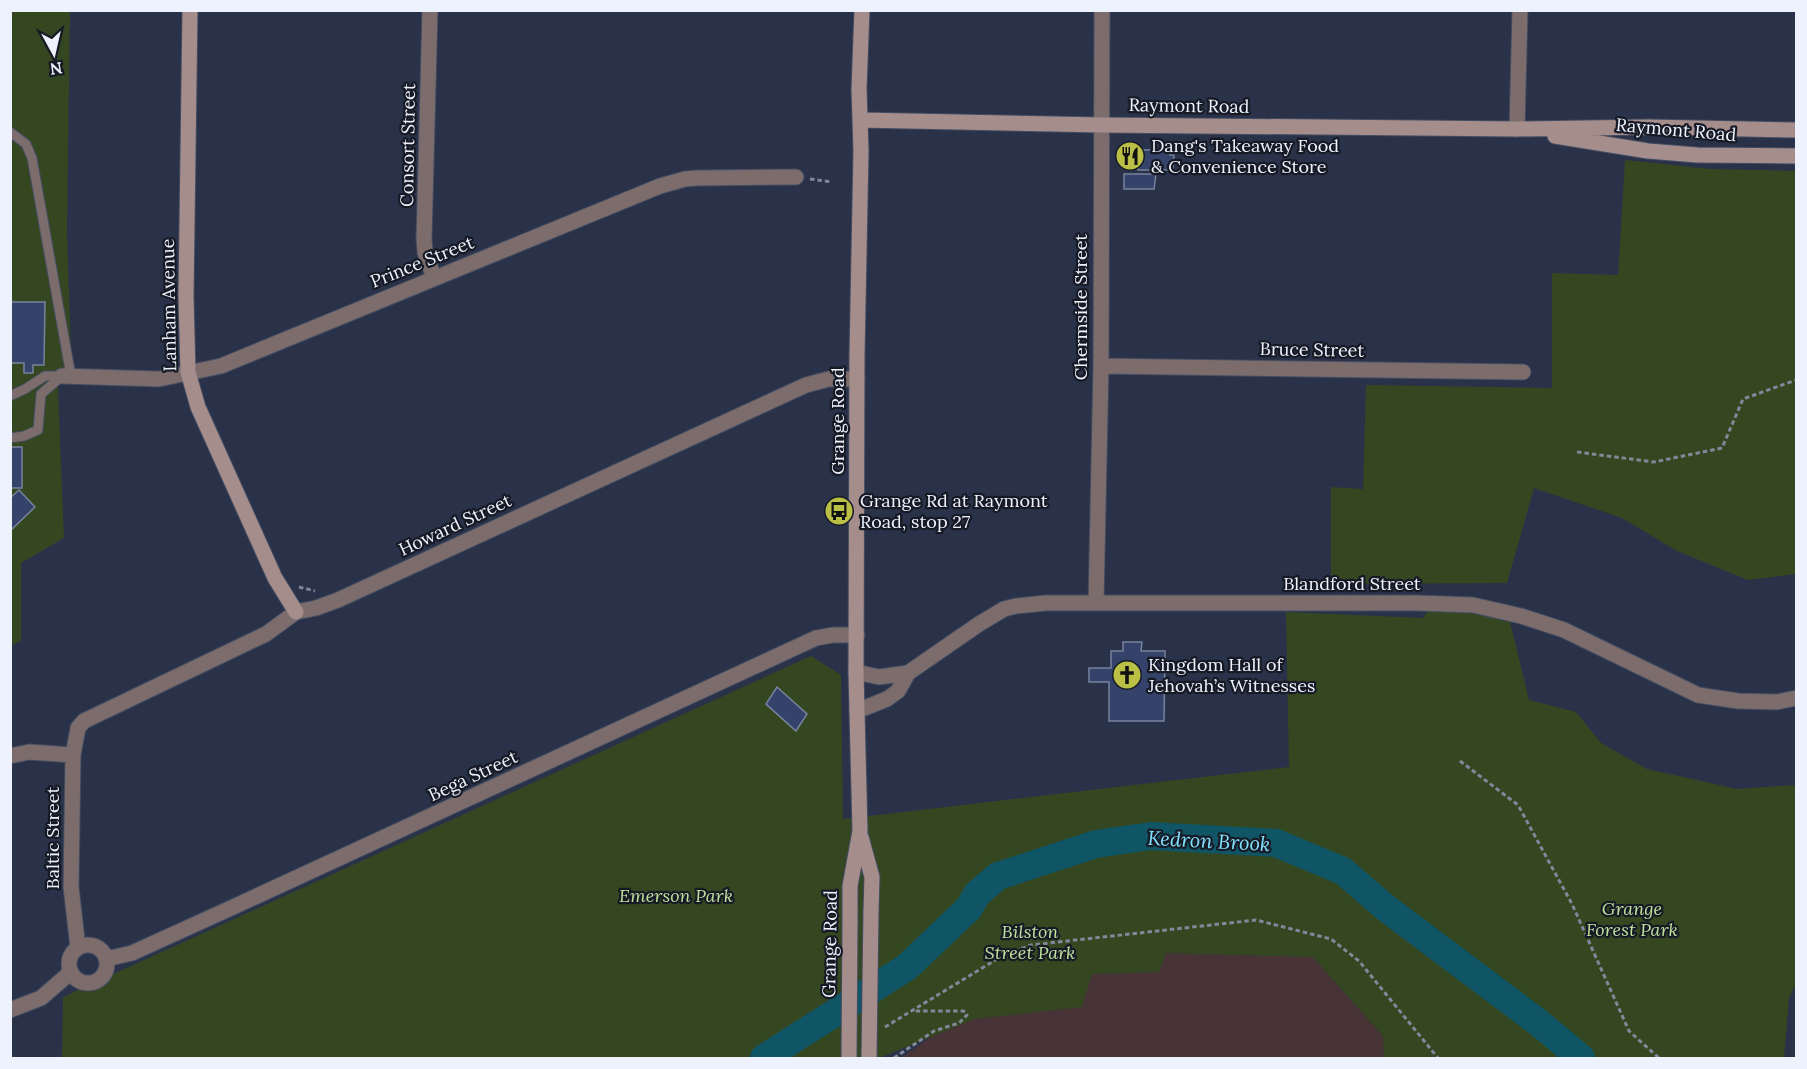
<svg xmlns="http://www.w3.org/2000/svg" width="1807" height="1069" viewBox="0 0 1807 1069" font-family="Lora,serif">
<rect width="100%" height="100%" fill="#293249"/>
<path fill="#483437" d="M1166 953 1313 957 1383 1036 1384 1058H901L932 1036 975 1019 1082 1007 1091 974 1159 972Z"/>
<path fill="#354721" d="M11 11H70L67 231 71 353 58 389 64 538 21 563V641L11 646Z
M1625 160 1711 169 1796 171V574L1748 580 1677 551 1622 518 1534 488 1507 583 1331 584V487L1363 489 1366 385 1552 388V273L1618 275Z
M1429 609 1468 612 1510 622 1529 700 1576 712 1601 743 1647 769 1737 789 1796 785V984L1789 998 1784 1058H1384L1383 1036 1313 957 1166 953 1159 972 1092 974 1082 1007 975 1019 879 1058H62L63 997 811 656 841 675 843 819 1289 767 1286 612 1423 618Z"/>
<g fill="none" stroke-linecap="round" stroke-linejoin="round">
<path stroke="#0f5565" stroke-width="28" d="M764 1058 907 967 969 908 977 894 998 876 1096 844 1151 836 1276 843 1343 871 1386 908 1539 1023 1581 1058"/>
</g>
<path fill="#35426a" stroke="#78839e" stroke-width="1.5" d="M1127 149 1169 151 1170 155H1174L1173 170H1138V165H1124V152Z
M1124 174H1156L1154 189H1124Z
M10 302H45L44 365H33V373H24V363H10Z
M10 447H22V488H10Z
M19 490 35 507 10 531V498Z
M1123 642H1142L1141 651H1165L1164 721H1109V682H1089V668H1111V651H1123Z
M777 687 807 714 796 731 766 704Z"/>
<g fill="none" stroke-linecap="round" stroke-linejoin="round">
<g stroke="#444d62" stroke-width="11">
<path id="lane" d="M10 132 26 144 32 158 71 376
M10 396 25 389 45 376H62
M10 438 24 436 38 430 41 394 62 376"/>
</g>
<g stroke="#444d62" stroke-width="17">
<path id="street" d="M430 10 424 239 425 252 434 278
M1517 129 1520 10
M1101 366 1523 372
M62 376 159 379 221 366 660 186 685 179 697 178 796 177
M1096 603 1101 366 1102 10
M856 672 879 677 908 673
M857 711 887 699 898 691 908 673 979 624 1004 609 1016 606 1046 603H1417L1473 605 1521 616 1564 630 1698 695 1738 701 1777 702 1796 698
M10 756 29 752 73 755
M69 964a19 19 0 1 1 38 0a19 19 0 1 1-38 0Z
M78 948 71 887 73 755 78 728 84 721 266 634 296 612 316 608 338 600 806 385 829 379H857
M106 959 132 953 231 908 816 638 833 635H857
M10 1010 41 998 71 972"/>
</g>
<g stroke="#444d62" stroke-width="17">
<path id="secondary" d="M190 10 186 296 188 372 198 407 275 578 296 612
M860 120 1102 125 1517 129 1648 127 1796 130
M1555 136 1648 151 1697 155 1796 156
M861 837 872 877 871 911
M850 924V886L860 831 856 672 857 355 861 151 859 89 862 10"/>
</g>
<path stroke="#81889a" stroke-width="3" stroke-dasharray="4.5 3" stroke-linecap="butt" d="M810 179 832 182
M1577 452 1654 462 1722 448 1743 399 1796 380
M299 587 315 591
M1460 761 1518 805 1572 904 1629 1031 1659 1058
M885 1027 1002 956 1031 945 1256 920 1331 939 1359 961 1438 1058
M894 1058 934 1031 959 1023 967 1015 966 1012 963 1011H913"/>
<use href="#lane" stroke="#7c6d6c" stroke-width="9"/>
<use href="#street" stroke="#7c6d6c" stroke-width="15"/>
<use href="#secondary" stroke="#a58d8c" stroke-width="15"/>
<g stroke="#444d62" stroke-width="17" stroke-linecap="butt">
<path id="secondary-bridge" d="M849 1058 850 924
M869 1058 871 911"/>
</g>
<use href="#secondary-bridge" stroke="#a58d8c" stroke-width="15"/>
</g>
<defs>
<g id="restaurant-disc" transform="scale(1.5)"><circle r="9.5" fill="#bac045" stroke="#161a25"/><path d="M-5-6h1v4h1v-4h1v4h1v-4h1v5L-1.5 .5V6h-2V.5L-5-1ZM5-6V6H3V1.5H1.5Q1.5-4 5-6Z" fill="#111"/></g>
<g id="bus-disc" transform="scale(1.5)"><circle r="9.5" fill="#bac045" stroke="#161a25"/><path d="M-5-6H5V4H4V6H2V4H-2V6H-4V4H-5ZM-3.5-4V0h7V-4ZM-3.5 1.2v1.5H-2V1.2ZM2 1.2v1.5H3.5V1.2Z" fill="#111"/></g>
<g id="church-disc" transform="scale(1.5)"><circle r="9.5" fill="#bac045" stroke="#161a25"/><path d="M-1.2-6h2.4v3.5h3.3v2.4h-3.3V6h-2.4V-.1h-3.3v-2.4h3.3Z" fill="#111"/></g>
</defs>
<g fill-rule="evenodd">
<use href="#restaurant-disc" x="1130" y="156"/>
<use href="#bus-disc" x="839" y="511"/>
<use href="#church-disc" x="1127" y="675"/>
</g>
<g text-anchor="middle" stroke-width="4.5" stroke-linejoin="round" paint-order="stroke">
<g font-size="18" fill="#edf2fe" stroke="#161a25">
<text transform="translate(1189 106) rotate(1)" y="6">Raymont Road</text>
<text transform="translate(1676 130) rotate(5)" y="6">Raymont Road</text>
<text transform="translate(408 145) rotate(-89)" y="6">Consort Street</text>
<text transform="translate(422 262) rotate(-22)" y="6">Prince Street</text>
<text transform="translate(169 305) rotate(-91)" y="6">Lanham Avenue</text>
<text transform="translate(1081 307) rotate(-90)" y="6">Chermside Street</text>
<text transform="translate(1312 350) rotate(1)" y="6">Bruce Street</text>
<text transform="translate(838 421) rotate(-90)" y="6">Grange Road</text>
<text transform="translate(455 525) rotate(-25)" y="6">Howard Street</text>
<text x="1352" y="590">Blandford Street</text>
<text transform="translate(473 776) rotate(-25)" y="6">Bega Street</text>
<text transform="translate(53 838) rotate(-90)" y="6">Baltic Street</text>
<text transform="translate(830 944) rotate(-89)" y="6">Grange Road</text>
</g>
<g font-size="18" fill="#edf2fe" stroke="#161a25" text-anchor="start">
<text x="1151" y="152">Dang's Takeaway Food<tspan x="1151" dy="21">&amp; Convenience Store</tspan></text>
<text x="860" y="507">Grange Rd at Raymont<tspan x="860" dy="21">Road, stop 27</tspan></text>
<text x="1148" y="671">Kingdom Hall of<tspan x="1148" dy="21">Jehovah’s Witnesses</tspan></text>
</g>
<g font-size="18" font-style="italic" fill="#bee19c" stroke="#161a25">
<text x="676" y="902">Emerson Park</text>
<text x="1632" y="915">Grange<tspan x="1632" dy="21">Forest Park</tspan></text>
<text x="1030" y="938">Bilston<tspan x="1030" dy="21">Street Park</tspan></text>
</g>
<g font-size="20" font-style="italic" fill="#80e1fd" stroke="#161a25">
<text transform="translate(1209 841) rotate(3)" y="7">Kedron Brook</text>
</g>
</g>
<rect width="1807" height="1069" fill="none" stroke="#edf2fe" stroke-width="24"/>
<g transform="translate(54 54) rotate(172)" stroke="#161a25" stroke-width="4.5" paint-order="stroke">
<path d="M0-4.5L10 22L0 15L-10 22Z" fill="#edf2fe"/>
<text y="-9" font-size="16" font-weight="bold" text-anchor="middle" fill="#edf2fe">N</text>
</g>
</svg>
